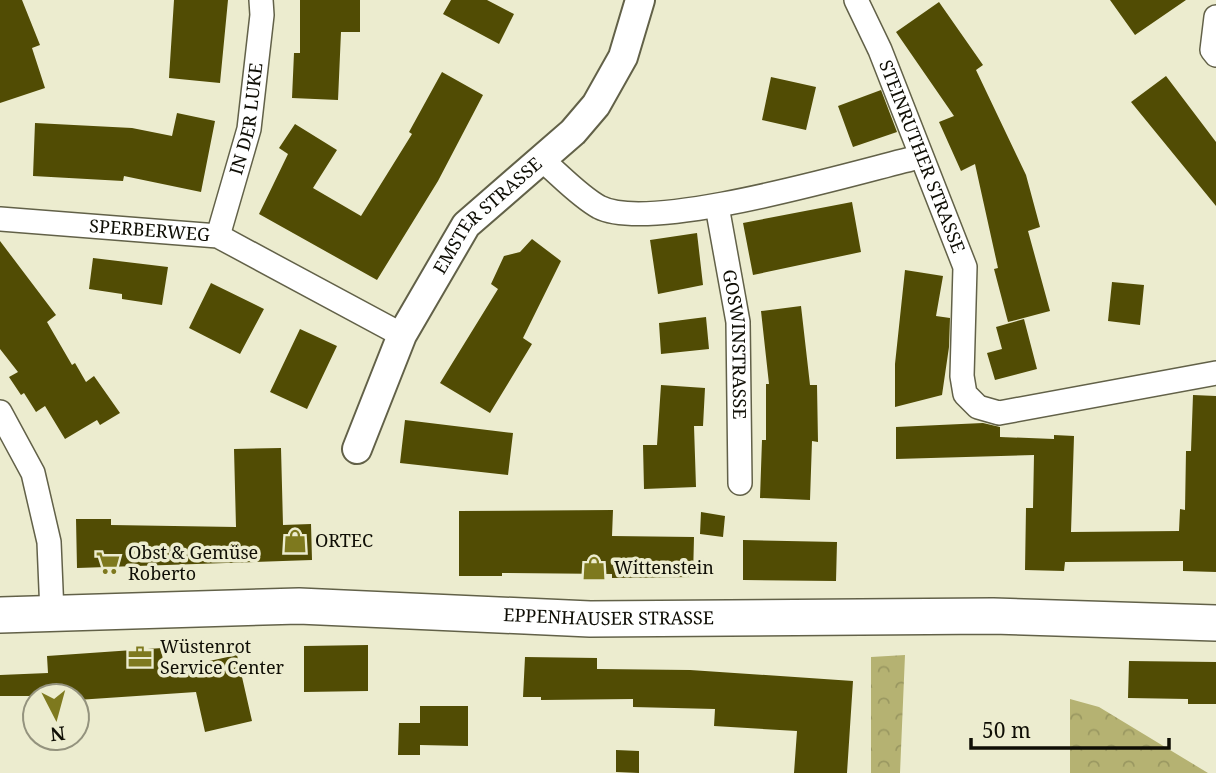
<svg xmlns="http://www.w3.org/2000/svg" width="1216" height="773" viewBox="0 0 1216 773" font-family="'Noto Serif',serif">
<defs>
<pattern id="forest-crowns" width="20" height="18" patternUnits="userSpaceOnUse" patternTransform="scale(1.75)"><rect width="20" height="18" fill="#b5b272"/><path d="M2 6a3 3 0 1 1 6 0M12 15a3 3 0 1 1 6 0" fill="none" stroke="#9a9861"/></pattern>
</defs>
<rect width="100%" height="100%" fill="#ececcf"/>
<path fill="url(#forest-crowns)" d="M905 655 900 773H871V657Z
M1070 699 1099 707 1208 773H1070Z"/>
<path fill="#514c04" d="M0 0H22L40 45 32 48 45 88 0 103Z
M174 0H228L220 83 169 78Z
M300 0H360V32H341L338 100 292 98 294 53H300Z
M451 0H487L514 14 499 44 443 14Z
M1110 0H1186L1135 35Z
M939 2 983 65 976 70 1026 175 1040 227 1028 231 1050 311 1008 322 994 269 998 268 975 164 961 171 939 122 954 116 896 32Z
M442 72 483 95 438 181 377 280 259 214 288 154 279 148 295 124 337 150 313 188 361 216 412 134 409 132Z
M1166 76 1216 142V206L1131 102Z
M771 77 816 87 806 130 762 120Z
M881 90 897 132 853 147 838 106Z
M177 113 215 121 201 192 124 176 123 181 33 176 35 123 132 128 172 136Z
M852 202 861 252 753 275 743 223Z
M697 233 703 285 658 294 650 240Z
M532 239 561 261 523 338 532 344 490 413 440 383 498 289 491 284 504 256 520 252Z
M0 241 56 315 47 322 72 365 75 363 86 382 94 376 120 413 100 425 97 420 65 439 45 406 36 412 24 393 21 395 9 377 18 372 0 349Z
M93 258 168 267 162 305 122 299V294L89 289Z
M905 270 943 276 936 316 950 318 949 347 942 395 895 407V364Z
M1112 282 1144 285 1140 325 1108 321Z
M211 283 264 309 240 354 189 328Z
M801 306 810 385H817L818 442 812 441 810 500 760 498 762 440H766V384H769L761 311Z
M706 317 709 349 661 354 659 323Z
M1024 319 1037 369 995 380 987 353 1002 349 996 327Z
M300 329 337 346 307 409 270 392Z
M661 385 705 388 703 426H694L696 487 644 489 643 445H657Z
M1193 395 1216 396V572L1183 571V561L1065 562 1064 571 1025 570 1026 508H1033L1034 455 896 459V427L983 423 1000 427V437L1054 439V435L1074 436 1071 532 1179 531 1180 509 1185 510 1186 451H1191Z
M405 420 513 433 508 475 400 463Z
M281 448 283 525 311 524 312 560 77 568 76 519H111V525L236 527 234 449Z
M613 510 612 536 694 537 693 577 612 578V574L502 573V576H459V511Z
M701 512 725 516 723 537 700 534Z
M743 540 837 542 836 581 743 580Z
M368 645V691L304 692V646Z
M162 648 163 671 237 655 252 721 205 732 196 692 77 700V696H0V675L48 673 47 656Z
M525 657 597 658V669L690 670 853 681 847 773H794L797 731 714 726 715 709 633 707V699L541 700V697H523Z
M1129 661 1216 662V704H1188V699L1128 698Z
M420 706H468V746L420 745V755H398L399 723H420Z
M616 750 639 751V773L616 772Z"/>
<g fill="none" stroke-linecap="round" stroke-linejoin="round">
<g stroke="#626148" stroke-width="26">
<g id="minor">
<path id="s1" d="M856 0 880 50 965 267 962 376 965 394 978 407 999 413 1216 373"/>
<path d="M1216 17 1212 50 1216 55"/>
<path d="M541 159C559 174 579 196 599 207 651 234 856 172 919 157"/>
<path id="s2" d="M717 206 738 322 740 483"/>
<path id="s3" d="M0 219 218 236 402 335"/>
<path id="s4" d="M218 236 249 129 262 15 261 0"/>
<path d="M0 412 33 473 49 542 52 613"/>
</g>
</g>
<g stroke="#626148" stroke-width="32">
<g id="tertiary">
<path id="s5" d="M357 449 402 335 466 225 573 132 596 105 623 57 640 0"/>
</g>
</g>
<g stroke="#626148" stroke-width="38">
<g id="primary">
<path id="s6" d="M0 615 299 606 590 619 993 616 1216 623"/>
</g>
</g>
<use href="#minor" stroke="#fff" stroke-width="23"/>
<use href="#tertiary" stroke="#fff" stroke-width="28"/>
<use href="#primary" stroke="#fff" stroke-width="35"/>
</g>
<defs>
<g id="shop-bare" transform="scale(1.89)"><path d="M-5-2.5h2.3a2.7 3.5 0 0 1 5.4 0H5L5.5 6h-11ZM-1.5-2.5h3a1.5 2.3 0 0 0-3 0Z" fill="#7e791e" stroke="#ececcf" stroke-width="2.5" paint-order="stroke"/></g>
<g id="supermarket-bare" transform="scale(1.89)"><path d="M-6-5.5h2.5l.6 2H6L4.5 2H-2.5L-4.4-4H-6ZM-1.5 3.2a1.3 1.3 0 1 0 .1 0ZM3 3.2a1.3 1.3 0 1 0 .1 0Z" fill="#7e791e" stroke="#ececcf" stroke-width="2.5" paint-order="stroke"/></g>
<g id="office-bare" transform="scale(1.89)"><path d="M-6-3h4V-5.5h4V-3h4V5H-6ZM-1-4.5V-3h2v-1.5ZM-6 0V1H6V0Z" fill="#7e791e" stroke="#ececcf" stroke-width="2.5" paint-order="stroke"/></g>
</defs>
<g fill-rule="evenodd">
<use href="#shop-bare" x="295" y="541"/>
<use href="#supermarket-bare" x="108" y="563"/>
<use href="#shop-bare" x="594" y="568"/>
<use href="#office-bare" x="140" y="657"/>
</g>
<g text-anchor="middle" stroke-width="7" stroke-linejoin="round" paint-order="stroke">
<g font-size="18" fill="#0f0e05" stroke="#ececcf">
<text dy="6" stroke="none"><textPath href="#s4" startOffset="121">IN DER LUKE</textPath></text>
<text dy="6" stroke="none"><textPath href="#s1" startOffset="170">STEINRUTHER STRASSE</textPath></text>
<text dy="6" stroke="none"><textPath href="#s5" startOffset="271">EMSTER STRASSE</textPath></text>
<text dy="6" stroke="none"><textPath href="#s3" startOffset="150">SPERBERWEG</textPath></text>
<text dy="6" stroke="none"><textPath href="#s2" startOffset="140">GOSWINSTRASSE</textPath></text>
<text dy="6" stroke="none"><textPath href="#s6" startOffset="609">EPPENHAUSER STRASSE</textPath></text>
</g>
<g font-size="18" fill="#0f0e05" stroke="#ececcf" text-anchor="start">
<text x="315" y="547">ORTEC</text>
<text x="128" y="559">Obst &amp; Gemüse<tspan x="128" dy="21">Roberto</tspan></text>
<text x="614" y="574">Wittenstein</text>
<text x="160" y="653">Wüstenrot<tspan x="160" dy="21">Service Center</tspan></text>
</g>
</g>
<g transform="translate(56 717) rotate(174)"><circle r="33" fill="#ececcf" stroke="#94937e" stroke-width="2"/>
<path d="M0-5L12 26L0 18L-12 26Z" fill="#7e791e"/>
<text y="-10" font-size="19" font-weight="bold" text-anchor="middle" fill="#0f0e05">N</text>
</g>
<path d="M971 738v10h198v-10" fill="none" stroke="#0f0e05" stroke-width="3.5"/>
<text x="982" y="738" font-size="21" fill="#0f0e05" stroke="#ececcf" stroke-width="5" paint-order="stroke">50 m</text>
</svg>
